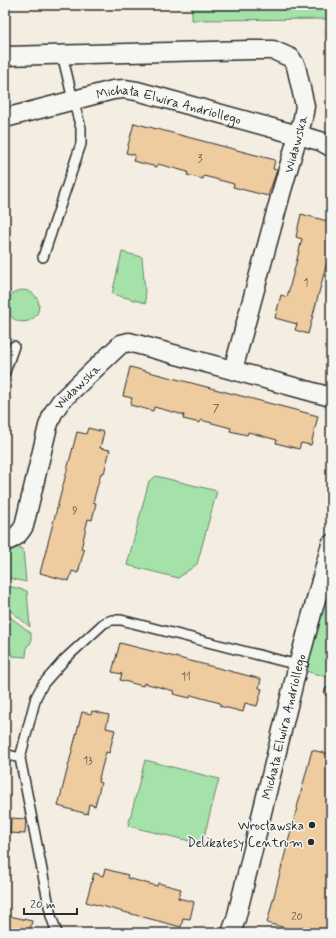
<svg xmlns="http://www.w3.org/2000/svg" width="336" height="938" viewBox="0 0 336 938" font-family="Mynerve,sans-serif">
<rect width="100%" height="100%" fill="#f4eee2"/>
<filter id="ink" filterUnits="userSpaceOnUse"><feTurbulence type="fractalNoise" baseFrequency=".025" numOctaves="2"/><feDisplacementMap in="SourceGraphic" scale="8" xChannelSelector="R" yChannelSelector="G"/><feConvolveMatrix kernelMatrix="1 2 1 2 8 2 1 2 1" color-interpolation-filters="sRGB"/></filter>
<g filter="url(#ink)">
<path fill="#f2e4ce" d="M331 24V53L320 30Z"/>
<path fill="#a4e2aa" stroke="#68866a" d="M192 5H331V19L192 20Z
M122 252 142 257 146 303 112 294Z
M7 306a16 16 0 1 1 32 0a16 16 0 1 1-32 0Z
M156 476 217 491 197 564 178 578 127 565 149 481Z
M10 546 23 549 26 582 5 577V547Z
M5 585 27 591 30 627 5 606Z
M327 591 331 595V678L302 670Z
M5 613 31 633V643L27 646 26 657 12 656 5 634Z
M145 760 219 779 202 844 128 826Z"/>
<path fill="#eecca0" stroke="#2b2b2b" d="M134 123 275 160 273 169 277 170 268 196 233 187 234 184 204 176 203 179 187 175 188 172 158 164 157 167 133 161 135 155 126 153Z
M301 214 331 222V247L308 334 295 330 297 324 275 318 281 295 287 297 296 263 302 239 296 237Z
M130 367 318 416 311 445 301 443 299 449 276 443 277 440 248 432 247 435 230 431 231 428 201 420 200 423 183 419 184 415 154 407 153 411 130 405 132 398 123 396Z
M88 428 104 432 100 448 110 450 104 473H101L93 502 96 503 92 520 88 519 81 549 84 550 78 573 72 571 69 581 40 573 77 432 86 434Z
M120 643 261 679 259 688 262 689 257 706 245 703 243 712 220 706V703L191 695 190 698 173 694 174 691 144 683 143 686 120 680 122 674 112 672Z
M92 711 109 715 106 728 115 730 109 753 106 752 98 782 101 783 95 806 89 804 87 814 58 806 82 712 91 714Z
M312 750 329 754 327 764 331 765V933H304L267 923Z
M11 818 26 819 25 834 10 833Z
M105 869 128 875 127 878 157 886 158 883 181 889 178 898 194 902 190 919 183 918 181 927 86 902 94 873 103 876Z
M5 915 32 921 29 933H5Z"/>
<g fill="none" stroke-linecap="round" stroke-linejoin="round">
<g stroke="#2b2b2b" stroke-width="12">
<path id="service" d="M43 257 81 144V128L73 100 62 54
M5 372 14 346
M330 692H331
M5 754 20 758 36 697 43 684 65 659 104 623 112 620H121L298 665
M20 758 51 916 57 933"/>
</g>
<g stroke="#2b2b2b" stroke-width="21">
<g id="minor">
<path d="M5 56 251 50H273L291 58 296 66 305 106 303 118 282 190 233 370"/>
<path id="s1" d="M5 118 113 90 124 89 137 91 298 135 320 141 331 147"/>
<path id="s2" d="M5 542C15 538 19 535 24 526L48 426 53 413 61 401 121 344 129 342 140 345 331 397"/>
<path id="s3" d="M231 933 236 919 298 665 331 544"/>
</g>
</g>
<use href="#service" stroke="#f6f6f2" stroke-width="9"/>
<use href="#minor" stroke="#f6f6f2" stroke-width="18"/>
</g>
</g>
<g fill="#2b2b2b" stroke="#f6f6f2" stroke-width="1.5">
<circle cx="312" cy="825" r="4"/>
<circle cx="311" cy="842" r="4"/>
</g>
<g text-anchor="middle" stroke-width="3" stroke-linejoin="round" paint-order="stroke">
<g font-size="11" fill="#5c5348">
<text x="200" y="162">3</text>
<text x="306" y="286">1</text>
<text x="216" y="412">7</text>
<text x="75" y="514">9</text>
<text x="186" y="680">11</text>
<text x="88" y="764">13</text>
<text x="297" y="920">20</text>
</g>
<g font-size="13" fill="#2b2b2b" stroke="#f6f6f2">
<text dy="5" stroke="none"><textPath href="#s1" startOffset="169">Michała Elwira Andriollego</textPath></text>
<text transform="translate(295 144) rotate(-75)" y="5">Widawska</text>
<text dy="5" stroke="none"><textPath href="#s2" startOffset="178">Widawska</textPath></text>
<text dy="5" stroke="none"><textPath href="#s3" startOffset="213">Michała Elwira Andriollego</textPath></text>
</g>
<g font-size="13" fill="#2b2b2b" stroke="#f6f6f2" text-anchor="end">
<text x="304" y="830">Wrocławska</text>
<text x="303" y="847">Delikatesy Centrum</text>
</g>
</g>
<rect width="336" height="938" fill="none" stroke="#f6f6f2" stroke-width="20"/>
<rect x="10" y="10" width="316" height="918" fill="none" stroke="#2b2b2b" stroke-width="1.5" filter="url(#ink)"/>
<path d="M24 908v6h53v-6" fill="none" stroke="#2b2b2b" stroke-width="2"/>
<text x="30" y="908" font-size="12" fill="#2b2b2b" stroke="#f6f6f2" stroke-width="3" paint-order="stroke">20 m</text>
</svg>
